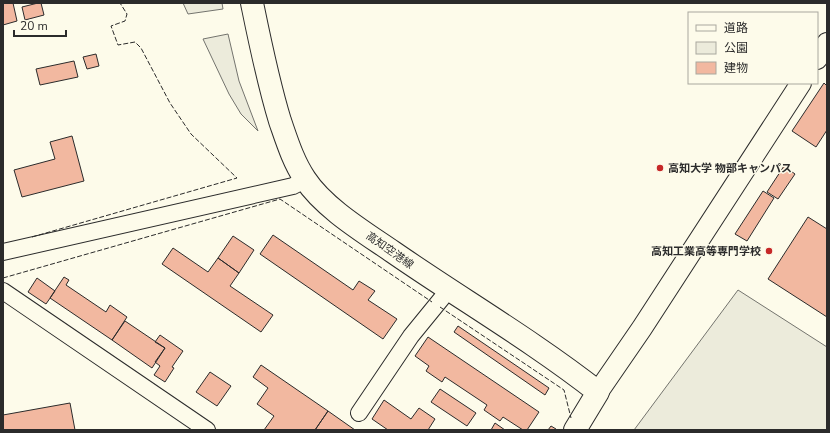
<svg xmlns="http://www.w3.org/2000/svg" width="830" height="433" viewBox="0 0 830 433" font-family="'Nunito Sans','Noto Sans JP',sans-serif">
<rect width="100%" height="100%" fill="#fdfbea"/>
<path fill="#ecebdb" stroke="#74746e" d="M183 3H222L223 9 188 14Z
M228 34 239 81 258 131 241 114 229 94 203 39Z
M738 290 827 347V430H634Z"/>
<path fill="#f2b8a0" stroke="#2b2b2b" d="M3 3H13L17 21 3 25Z
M38 3H41L44 15 25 20 22 7Z
M96 54 99 66 87 69 83 57Z
M74 61 78 77 40 85 36 69Z
M824 83 827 86V130L816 147 792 131Z
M72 136 84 181 22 197 14 170 55 159 50 142Z
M784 166 795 174 778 199 767 192Z
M763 191 774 198 747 241 735 234Z
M808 217 827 229V317L768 279Z
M273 235 353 290 359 281 375 291 368 300 397 319 383 339 260 254Z
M233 236 254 250 239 273 218 258Z
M173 248 208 272 218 258 239 273 230 286 273 315 261 332 162 264Z
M64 277 69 280 66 285 106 312 110 305 127 317 112 340 50 298Z
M37 278 55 291 46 304 28 292Z
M125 321 165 348 152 368 112 340Z
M458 326 549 388 545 395 454 332Z
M160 335 183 351 172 367 174 368 165 382 154 375 160 366 155 362 165 348 155 342Z
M428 337 539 412 527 430H523L503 417 500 421 484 410 487 405 445 377 442 382 426 371 429 366 415 356Z
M261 365 328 411 315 430H264L274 416 257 404 268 388 253 377Z
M210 372 231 386 217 406 196 392Z
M440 389 476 413 467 426 431 402Z
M384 400 411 419 419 408 435 419 428 430H388L372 419Z
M70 403 75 430H3V415Z
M328 411 355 430H315Z
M495 423 505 430H491Z
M551 426 556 429V430H548Z"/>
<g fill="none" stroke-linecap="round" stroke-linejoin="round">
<g stroke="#2b2b2b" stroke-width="18">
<path id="minor" d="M3 252 293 186 305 180
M3 291 207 430
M359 413 411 336 442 298 446 289"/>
</g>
<g stroke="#2b2b2b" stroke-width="22">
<path id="tertiary" d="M817 59 827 43
M598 392 642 328 801 83"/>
</g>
<g stroke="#2b2b2b" stroke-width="24">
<path id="primary" d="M252 3C260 42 268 82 280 121 287 141 293 161 305 179 324 208 364 232 393 252 461 299 533 341 598 392L575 430"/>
</g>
<use href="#minor" stroke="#fdfbea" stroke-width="16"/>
<use href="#tertiary" stroke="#fdfbea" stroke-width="20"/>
<use href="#primary" stroke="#fdfbea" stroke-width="22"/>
<path stroke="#2b2b2b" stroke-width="1" stroke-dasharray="5 2" stroke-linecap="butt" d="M32 237 237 178 191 134 170 103 141 48 135 42 118 45 111 26 125 21 127 14 120 3
M3 278 280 199 432 302
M440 307 564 390 571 418"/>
</g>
<g fill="#c62828" stroke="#fdfbea" stroke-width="1.5">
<circle cx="660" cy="168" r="4"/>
<circle cx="769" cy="251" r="4"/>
</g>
<g text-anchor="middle" stroke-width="3" stroke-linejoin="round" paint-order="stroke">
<g font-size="11" font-weight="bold" fill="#2b2b2b" stroke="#fdfbea" text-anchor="start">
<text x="668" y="172">高知大学 物部キャンパス</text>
<text x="761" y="255" text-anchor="end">高知工業高等専門学校</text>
</g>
<g font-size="11" fill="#2b2b2b" stroke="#fdfbea">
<text transform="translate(390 250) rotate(35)" y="4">高知空港線</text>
</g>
</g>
<rect width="830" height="433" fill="none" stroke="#2b2b2b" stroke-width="8"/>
<rect x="688" y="12" width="130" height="72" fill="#fdfbea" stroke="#a9a89e"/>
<rect x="696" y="25" width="20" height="6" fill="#fdfbea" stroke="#a9a89e"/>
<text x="724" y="32" font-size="12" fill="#2b2b2b">道路</text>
<rect x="696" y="42" width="20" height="12" fill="#ecebdb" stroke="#a9a89e"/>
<text x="724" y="52" font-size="12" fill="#2b2b2b">公園</text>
<rect x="696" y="62" width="20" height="12" fill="#f2b8a0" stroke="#a9a89e"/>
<text x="724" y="72" font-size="12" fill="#2b2b2b">建物</text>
<path d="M14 30v6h52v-6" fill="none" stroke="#2b2b2b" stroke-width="2"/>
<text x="20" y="30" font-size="12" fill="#2b2b2b" stroke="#fdfbea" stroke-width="3" paint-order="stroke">20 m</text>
</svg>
